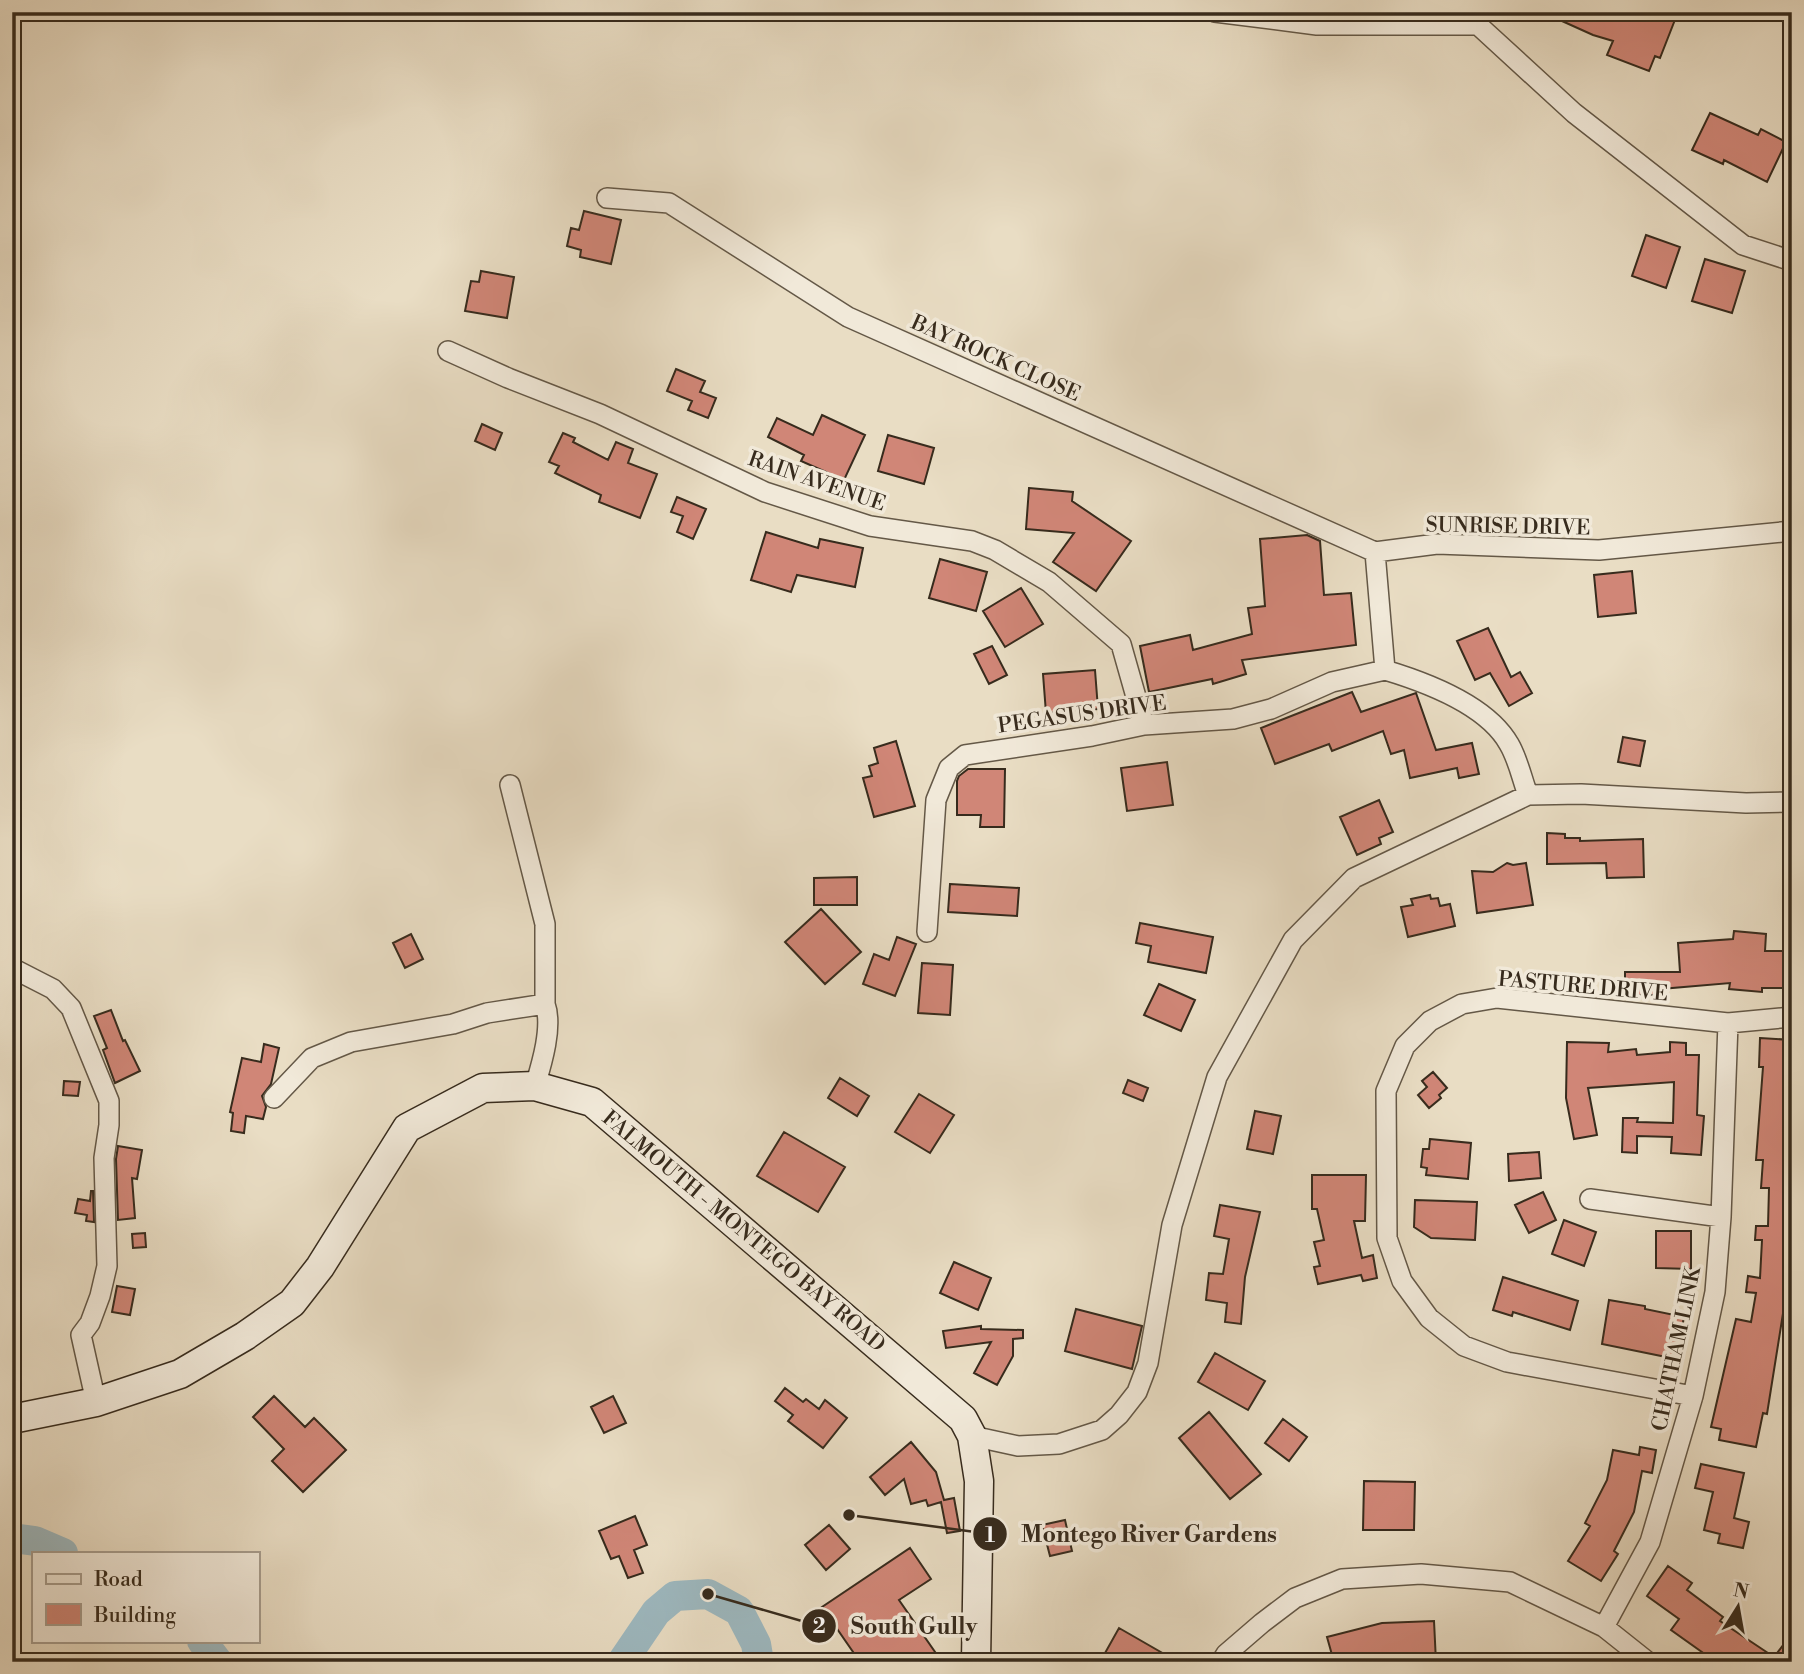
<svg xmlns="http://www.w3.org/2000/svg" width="1804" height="1674" viewBox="0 0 1804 1674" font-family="'Libre Bodoni',serif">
<rect width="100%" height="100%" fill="#e9ddc4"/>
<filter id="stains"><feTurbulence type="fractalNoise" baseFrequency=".00286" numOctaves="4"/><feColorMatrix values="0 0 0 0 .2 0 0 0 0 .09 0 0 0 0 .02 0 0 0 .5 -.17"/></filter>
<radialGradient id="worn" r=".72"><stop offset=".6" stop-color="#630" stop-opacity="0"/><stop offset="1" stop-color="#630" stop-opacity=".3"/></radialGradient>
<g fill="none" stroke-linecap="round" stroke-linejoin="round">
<path stroke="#9db8bf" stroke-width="30" d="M12 1538 35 1541 63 1553
M202 1641 218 1662
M622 1662 656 1612 675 1596 708 1594 739 1611 756 1644 759 1662"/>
</g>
<path fill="#d08677" stroke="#372b1d" stroke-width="2" d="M1542 12H1678L1660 58 1655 56 1649 71 1607 55 1613 41 1593 35Z
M1710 113 1758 135 1761 129 1786 142 1767 182 1724 160 1723 164 1692 150Z
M584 211 621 220 611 264 580 257 581 250 567 246 571 228 579 230Z
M1646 235 1680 247 1666 288 1632 276Z
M1705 259 1745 271 1732 313 1692 301Z
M481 271 514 277 507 318 465 311 471 281 479 282Z
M676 369 705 381 700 392 716 398 708 418 688 410 692 401 667 391Z
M822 415 865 435 844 480 801 461 804 455 768 437 777 418 813 435Z
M482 424 502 433 495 450 475 441Z
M563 433 575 438 573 442 608 460 616 442 633 449 628 463 657 474 640 518 599 502 601 495 555 473 559 466 549 462Z
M888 435 934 448 924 484 878 471Z
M1029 488 1073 492 1072 501 1131 541 1096 591 1053 562 1074 533 1026 529Z
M677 497 706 509 693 539 677 532 683 516 671 512Z
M766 532 818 548 820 539 863 548 855 587 797 575 791 592 751 580Z
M1307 535 1320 541 1324 595 1351 593 1356 645 1242 660 1246 674 1213 684 1212 679 1149 692 1140 646 1190 635 1193 650 1252 634 1248 608 1265 606 1260 539Z
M940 559 987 572 976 611 929 598Z
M1632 571 1636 613 1598 617 1594 575Z
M1021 588 1043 624 1005 647 983 611Z
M1488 628 1511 677 1520 672 1532 693 1509 706 1490 673 1475 680 1457 641Z
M992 646 1007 675 989 684 974 654Z
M1095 670 1098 709 1046 713 1043 674Z
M1352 692 1361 712 1416 693 1436 750 1472 743 1479 774 1459 778 1457 768 1410 778 1404 750 1391 754 1383 731 1332 751 1329 744 1275 764 1261 728Z
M1623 737 1645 741 1640 766 1618 762Z
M896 741 915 806 874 817 863 778 872 776 869 766 878 763 874 748Z
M1167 762 1173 805 1127 811 1121 768Z
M968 769H1005L1004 827H980L981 815H957V781L959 776Z
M1379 800 1393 832 1379 838 1381 844 1357 855 1340 817Z
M1547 833 1565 834V838H1580V841L1643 839 1644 877 1607 878 1606 863 1547 864Z
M1507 863 1513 865 1526 863 1533 905 1477 913 1472 871 1493 872Z
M857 877V905H814V878Z
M950 884 1019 888 1017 916 948 912Z
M1430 895 1431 899 1438 898 1440 906 1450 904 1455 926 1408 937 1401 907 1413 905 1411 899Z
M821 909 861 952 825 984 785 942Z
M1140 923 1213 937 1206 973 1148 962 1151 946 1136 943Z
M1734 931 1766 934 1765 951H1792V988H1762V992L1729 989 1730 983 1661 989V995H1625V972H1680L1678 943 1733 939Z
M411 934 423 959 405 968 393 943Z
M897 937 916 944 895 996 863 984 874 954 889 960Z
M922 963 953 965 950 1015 918 1013Z
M1159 984 1195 1000 1181 1031 1144 1015Z
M111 1010 123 1041 125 1040 140 1071 115 1083 103 1050 107 1048 94 1016Z
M1760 1038 1792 1040V1257L1767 1414 1763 1413 1756 1447 1719 1440 1721 1429 1711 1427 1736 1319 1751 1322 1756 1293 1746 1292 1748 1276 1760 1278 1762 1240H1755L1756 1226H1768L1769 1188H1761L1763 1160H1756L1763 1067H1759Z
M1567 1042 1609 1043 1608 1052 1636 1049 1637 1055 1670 1052V1042L1686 1043V1055H1699L1697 1115 1704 1116 1701 1155 1671 1153 1672 1137 1637 1136V1153L1622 1152 1623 1118H1638L1637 1122 1673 1123 1674 1082 1588 1088 1597 1135 1574 1139 1566 1098Z
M264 1044 279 1048 271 1084 262 1096 266 1107 263 1119 246 1116 244 1133 231 1131 233 1113 230 1112 242 1058 261 1062Z
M1433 1072 1447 1088 1439 1095 1441 1098 1429 1108 1418 1095 1427 1087 1422 1081Z
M840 1078 869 1096 857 1116 828 1098Z
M1128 1080 1148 1088 1143 1101 1123 1093Z
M64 1081 80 1082 78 1096 63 1095Z
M919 1094 954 1115 930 1153 895 1132Z
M1255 1111 1281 1116 1273 1154 1247 1149Z
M784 1132 845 1167 818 1212 757 1176Z
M1430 1139 1471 1143 1468 1179 1426 1175 1427 1168 1421 1167 1423 1149H1429Z
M118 1146 142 1150 137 1179 132 1178 135 1218 118 1220 116 1159Z
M1539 1152 1541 1178 1509 1181 1508 1154Z
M1312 1175H1366L1365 1221H1354L1362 1258 1373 1255 1377 1278 1363 1281 1361 1275 1318 1284 1314 1267 1320 1266 1314 1242 1324 1240 1317 1209H1312Z
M91 1191H93L94 1222 86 1221 87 1215 75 1213 78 1199 90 1201Z
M1543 1192 1556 1220 1529 1233 1515 1205Z
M1415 1200 1477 1202 1475 1240 1431 1238 1414 1227Z
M1220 1205 1260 1212 1245 1277 1241 1324 1225 1322 1227 1303 1206 1300 1209 1273 1223 1274 1229 1239 1214 1236Z
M1564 1220 1596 1232 1584 1266 1552 1254Z
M1656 1231H1691V1269L1656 1268Z
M145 1233 146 1247 133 1248 132 1234Z
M954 1262 991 1278 978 1310 940 1293Z
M1503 1277 1578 1301 1570 1330 1513 1312 1512 1316 1493 1310Z
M117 1286 135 1289 130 1315 112 1312Z
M1609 1300 1645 1306V1309L1684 1317 1676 1359 1602 1344Z
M1076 1309 1142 1326 1132 1369 1065 1351Z
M981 1326V1329L1023 1330V1338L1013 1339V1356L997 1385 974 1373 991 1342 946 1348 943 1331Z
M1215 1353 1265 1381 1248 1410 1198 1382Z
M785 1388 803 1402 806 1399 819 1409 825 1400 847 1418 823 1448 788 1421 793 1415 775 1401Z
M274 1396 305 1427 314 1418 346 1450 303 1492 272 1461 284 1449 253 1417Z
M613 1396 626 1423 604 1433 591 1407Z
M1209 1412 1261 1474 1230 1499 1179 1438Z
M1283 1419 1307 1437 1289 1461 1265 1443Z
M911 1442 936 1472 944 1500 954 1498 960 1531 947 1533 941 1502 928 1506 926 1500 911 1504 904 1479 885 1495 870 1477Z
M1640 1447 1656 1450 1652 1473 1642 1471 1634 1512 1614 1551 1618 1554 1601 1581 1568 1561 1590 1526 1585 1523 1607 1480 1613 1450 1639 1455Z
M1701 1464 1744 1473 1734 1518 1749 1522 1743 1548 1718 1543 1720 1534 1704 1530 1713 1492 1695 1488Z
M1364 1481 1415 1482 1414 1530H1363Z
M635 1516 647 1545 634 1550 643 1573 628 1578 619 1556 611 1559 599 1531Z
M1065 1520 1072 1551 1050 1556 1042 1525Z
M829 1525 850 1549 826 1570 805 1545Z
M910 1548 931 1579 899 1600 942 1662H860L822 1607Z
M1668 1566 1692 1583 1687 1590 1723 1617 1720 1621 1774 1657 1784 1644 1792 1650V1662H1716L1671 1630 1679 1619 1647 1596Z
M1434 1621 1436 1662H1334L1327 1637 1382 1623Z
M1119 1628 1178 1662H1100Z"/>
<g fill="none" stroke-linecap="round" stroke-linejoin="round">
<g stroke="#645847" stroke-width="22">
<path id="street" d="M1215 12 1317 25H1478
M1480 12 1478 25 1574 113 1743 245 1792 261
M607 198 669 203 848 317 1375 552
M448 351 508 378 600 414 765 492 870 526 972 541 995 550 1049 582 1121 644 1144 725
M1375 552 1437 544 1599 550 1792 531
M1375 552 1385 670
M1385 670C1425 682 1487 705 1509 744 1518 759 1522 779 1528 795
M510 785 545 924V1004
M927 932 936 800 949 768 965 755 1092 736 1144 725 1233 719 1271 709 1332 682 1385 670
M12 968 53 989 71 1008 109 1101V1125L104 1158 107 1266 100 1296 90 1323 81 1335 96 1402
M274 1098 312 1058 351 1042 453 1024 487 1013 545 1004C553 1026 542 1063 535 1086
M1590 1199 1721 1217
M1693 1396 1507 1362 1464 1346 1429 1318 1402 1281 1387 1238 1386 1091 1405 1046 1430 1021 1462 1004 1497 998 1728 1023 1792 1017
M972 1436 1018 1446 1059 1444 1102 1430 1119 1415 1137 1392 1148 1363 1172 1225 1217 1077 1293 940 1354 878 1528 795 1581 794 1746 803 1792 802
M1604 1627 1650 1542 1693 1396 1715 1292 1721 1217 1728 1023
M1221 1662 1226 1654 1262 1623 1295 1598 1342 1579 1421 1574 1510 1582 1604 1627 1648 1662"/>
</g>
<g stroke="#372b1d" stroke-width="31">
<path id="secondary" d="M12 1419 96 1402 180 1374 245 1336 292 1303 320 1267 407 1128 483 1088 535 1086 592 1102 963 1419 972 1436 979 1481 976 1662"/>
</g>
<use href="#street" stroke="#f1e9d9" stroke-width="19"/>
<use href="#secondary" stroke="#f1e9d9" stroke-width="28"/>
</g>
<g text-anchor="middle" stroke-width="7" stroke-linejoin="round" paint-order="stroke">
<g font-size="21" fill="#372b1d" stroke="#f1e9d9">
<text transform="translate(996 358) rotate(24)" y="7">BAY ROCK CLOSE</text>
<text transform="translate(817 481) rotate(19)" y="7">RAIN AVENUE</text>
<text transform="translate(1508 526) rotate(1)" y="7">SUNRISE DRIVE</text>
<text transform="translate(1082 714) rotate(-8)" y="7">PEGASUS DRIVE</text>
<text transform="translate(1583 986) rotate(5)" y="7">PASTURE DRIVE</text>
<text transform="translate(744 1231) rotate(40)" y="7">FALMOUTH - MONTEGO BAY ROAD</text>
<text transform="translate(1676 1349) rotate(-78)" y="7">CHATHAM LINK</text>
</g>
</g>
<path fill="none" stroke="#372b1d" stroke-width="2.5" d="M849 1515L990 1534M708 1594L819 1626"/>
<g fill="#372b1d" stroke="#f1e9d9" stroke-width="2.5">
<circle cx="849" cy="1515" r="7"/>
<circle cx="708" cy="1594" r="7"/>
<circle cx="990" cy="1534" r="18"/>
<circle cx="819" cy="1626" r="18"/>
</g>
<g font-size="21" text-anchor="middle" font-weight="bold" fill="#fff">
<text x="990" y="1542">1</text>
<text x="819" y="1633">2</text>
</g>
<g font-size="23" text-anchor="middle" font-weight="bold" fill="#372b1d" stroke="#f1e9d9" stroke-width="7" stroke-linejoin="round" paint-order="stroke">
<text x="1149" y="1542">Montego River Gardens</text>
<text x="914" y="1634">South Gully</text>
</g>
<rect width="1804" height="1674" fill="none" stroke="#e9ddc4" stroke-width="42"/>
<rect x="14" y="14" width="1776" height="1646" fill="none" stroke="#372b1d" stroke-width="3.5"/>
<rect x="21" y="21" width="1762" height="1632" fill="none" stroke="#372b1d" stroke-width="2"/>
<rect x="32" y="1552" width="228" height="91" fill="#f1e9d9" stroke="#a79d8e" stroke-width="2"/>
<rect x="46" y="1574" width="35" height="10" fill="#f1e9d9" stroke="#a79d8e" stroke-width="2"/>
<text x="94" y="1586" font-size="21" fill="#372b1d">Road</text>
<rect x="46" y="1604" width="35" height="21" fill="#d08677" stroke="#a79d8e" stroke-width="2"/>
<text x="94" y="1622" font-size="21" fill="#372b1d">Building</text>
<g transform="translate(1738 1607) rotate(11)" stroke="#f1e9d9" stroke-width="5" paint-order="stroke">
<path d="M0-5L12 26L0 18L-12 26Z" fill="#372b1d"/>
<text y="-10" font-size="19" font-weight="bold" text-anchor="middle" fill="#372b1d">N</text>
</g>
<rect width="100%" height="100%" filter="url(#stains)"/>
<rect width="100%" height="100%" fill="url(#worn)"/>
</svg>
